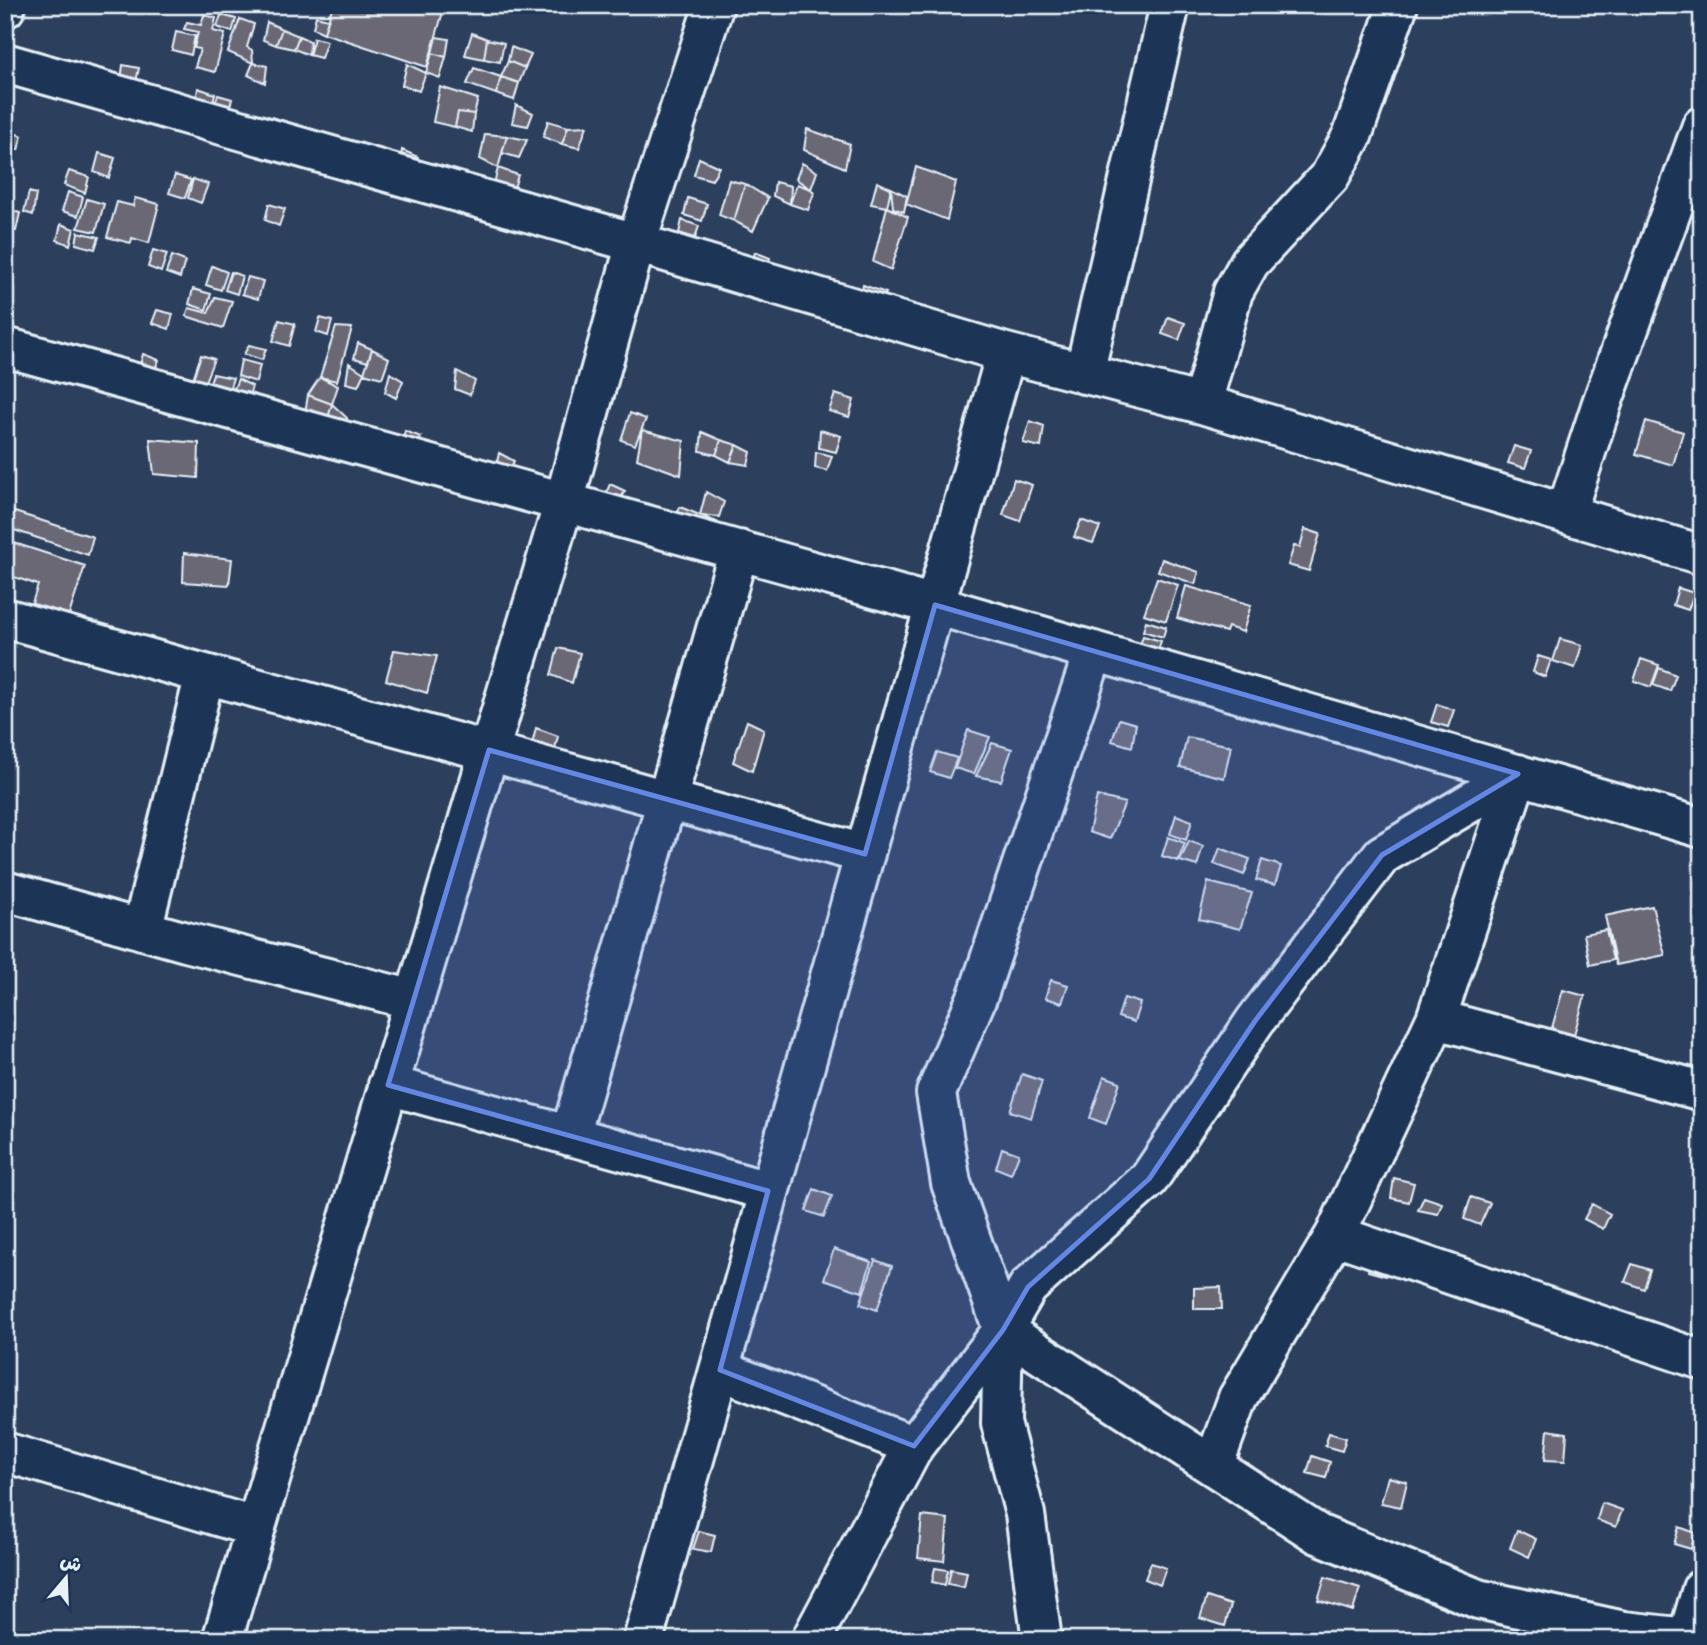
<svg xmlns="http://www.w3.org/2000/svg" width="1707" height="1645" viewBox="0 0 1707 1645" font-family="Itim,'Playpen Sans Arabic',sans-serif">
<rect width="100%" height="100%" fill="#2c3f5d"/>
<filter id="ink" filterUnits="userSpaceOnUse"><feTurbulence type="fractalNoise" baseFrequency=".0143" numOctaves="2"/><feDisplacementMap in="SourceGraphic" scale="14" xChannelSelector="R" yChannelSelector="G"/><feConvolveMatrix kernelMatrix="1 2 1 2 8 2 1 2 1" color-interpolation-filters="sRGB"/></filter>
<g filter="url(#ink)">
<path fill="#6a6874" stroke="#e8f1f8" stroke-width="2" d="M333 5H445L427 67 324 33Z
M204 15 216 18 213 31 225 34 215 72 195 67 200 49 194 48 198 32 184 29 187 22 201 25Z
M221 15 236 19 232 32 217 27Z
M316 16 328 19 324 33 313 28Z
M240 19 254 24 247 47 252 50 253 63 228 52Z
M267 22 282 29 276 45 263 40Z
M282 29 299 36 294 49 276 45Z
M176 32 195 36 191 55 172 50Z
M472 33 487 39 484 59 465 55Z
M299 36 310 41 309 55 294 49Z
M436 37 449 39 446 57 432 53Z
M314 38 327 41 321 58 309 55Z
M487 39 504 43 500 62 484 59Z
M511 47 531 55 525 68 508 61Z
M432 53 446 57 440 78 426 73Z
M508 61 525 68 519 83 501 77Z
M253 63 267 66 265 83 248 75Z
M407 64 426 73 419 91 402 85Z
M123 65 139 68 136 82 121 80Z
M474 68 501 77 496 94 467 84Z
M501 77 519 83 514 100 496 94Z
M440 87 478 99 474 114 458 112 455 127 433 122Z
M198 88 215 94 210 112 195 107Z
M218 95 232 99 230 107 226 106 223 116 212 111Z
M516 105 533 113 528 126 512 123Z
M458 112 474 114 472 132 455 127Z
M548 121 568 127 562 144 543 137Z
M587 126 579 148 562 144 568 127Z
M807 129 850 144 845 168 804 150Z
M5 130 22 136 18 150 5 146Z
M485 134 507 136 498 168 480 159Z
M507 136 527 140 519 158 502 153Z
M402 150 418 157 414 169 400 165Z
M99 153 115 158 109 178 94 172Z
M699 158 719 167 712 180 694 175Z
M802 163 817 172 811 189 796 179Z
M916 167 956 182 947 220 906 204Z
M498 168 518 175 510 201 491 196Z
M69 171 89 177 85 193 64 185Z
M175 175 191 180 185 198 169 193Z
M193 179 208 184 201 203 188 198Z
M729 180 745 184 734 221 719 215Z
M775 182 791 186 790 204 773 196Z
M877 182 891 188 887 207 871 204Z
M745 184 768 198 753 231 734 221Z
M797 184 811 189 814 193 808 210 790 204Z
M891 188 907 196 904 212 893 208Z
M29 192 36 194 33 215 24 212Z
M68 192 83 197 78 216 62 211Z
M135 198 159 204 149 243 132 238 131 243 107 237 117 202 133 206Z
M688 198 707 204 702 221 684 215Z
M87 199 104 204 96 232 78 228Z
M269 204 285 209 279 226 265 220Z
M887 207 908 217 891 270 873 262Z
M5 209 20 213 16 231 5 227Z
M682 220 699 226 695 238 679 233Z
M61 224 74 229 70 245 57 240Z
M78 232 99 237 95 249 76 244Z
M153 250 167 254 161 272 148 267Z
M755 252 770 258 766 270 752 264Z
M172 256 185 261 180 278 166 273Z
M212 266 227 272 221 290 206 285Z
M231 272 242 276 237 294 225 290Z
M248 277 263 281 258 299 242 294Z
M863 285 886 293 878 306 859 301Z
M193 289 211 294 206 310 189 304Z
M215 297 232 301 223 328 186 316 189 308 208 313Z
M157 310 173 314 169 329 152 323Z
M1168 317 1185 323 1179 340 1162 334Z
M320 318 332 321 328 336 316 332Z
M279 320 295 324 289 346 273 341Z
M336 327 352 328 337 381 320 377Z
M358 343 372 349 368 362 354 358Z
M249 345 266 349 262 360 244 354Z
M372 349 389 358 382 378 364 373Z
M143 354 159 360 152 376 138 372Z
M201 355 214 359 204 384 193 379Z
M241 360 260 365 256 382 238 376Z
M349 363 364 373 358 386 346 383Z
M457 371 475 381 470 395 455 389Z
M390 373 403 381 396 398 385 392Z
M213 374 233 378 228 393 209 385Z
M320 377 338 386 332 404 308 395Z
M238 379 252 386 248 400 232 394Z
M835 394 854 400 849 417 829 411Z
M308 395 332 404 326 425 304 419Z
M332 404 347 418 343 433 326 425Z
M630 413 646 419 635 445 621 440Z
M1030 421 1044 426 1041 447 1023 443Z
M1646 421 1683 432 1673 465 1636 454Z
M642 430 684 441 681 475 637 459Z
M820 430 841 436 836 452 819 448Z
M405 431 421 437 415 454 400 448Z
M702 432 721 440 716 455 700 451Z
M150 439 199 443 198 478 154 474Z
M721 440 737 445 730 462 716 455Z
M737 445 751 452 748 465 730 462Z
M1514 446 1531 451 1525 468 1508 463Z
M816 452 832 456 827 471 815 468Z
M499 453 514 461 507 477 494 476Z
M1014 479 1032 485 1020 521 1003 515Z
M610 484 625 491 615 507 602 503Z
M706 492 724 502 719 517 700 515Z
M680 507 717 522 709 537 674 523Z
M5 509 93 537 88 555 5 527Z
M1081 520 1100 527 1093 543 1074 537Z
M1305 529 1320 534 1309 571 1288 565 1294 546 1300 547Z
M5 540 85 566 64 630 27 618 38 585 5 574Z
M184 553 232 559 229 585 183 582Z
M1162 559 1199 572 1195 584 1158 571Z
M1157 578 1178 585 1166 621 1144 614Z
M1186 586 1251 605 1243 632 1228 627 1226 632 1177 618Z
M1678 588 1694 593 1688 610 1673 605Z
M1146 621 1166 627 1163 637 1143 631Z
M1143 636 1161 641 1156 657 1138 651Z
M1560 639 1582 645 1575 668 1553 661Z
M558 648 580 653 572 683 551 675Z
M394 650 437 656 427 693 386 680Z
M1538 656 1551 660 1545 677 1533 672Z
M1641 659 1659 665 1651 687 1634 681Z
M1659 668 1676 675 1670 691 1653 685Z
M1437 704 1454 710 1448 727 1431 722Z
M1119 719 1136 724 1132 747 1112 741Z
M747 721 764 729 752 771 733 762Z
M536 728 558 736 552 761H528Z
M968 730 990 737 974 774 955 768Z
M1187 737 1231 746 1224 778 1180 767Z
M992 743 1012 749 1001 781 976 776Z
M937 752 957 758 949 778 930 772Z
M1097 796 1125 803 1110 839 1089 832Z
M1176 815 1192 821 1186 840 1170 834Z
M1168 837 1185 843 1178 861 1162 856Z
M1189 841 1203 846 1197 866 1180 861Z
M1220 848 1250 859 1244 875 1214 864Z
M1262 860 1281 866 1275 885 1256 880Z
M1208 882 1252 893 1240 929 1199 919Z
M1652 906 1665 955 1616 965 1605 916Z
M1606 930 1613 960 1590 965 1584 934Z
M1051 980 1068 985 1062 1003 1045 998Z
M1563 990 1585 996 1573 1038 1551 1031Z
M1124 998 1140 1003 1134 1022 1118 1017Z
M1022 1074 1042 1081 1031 1118 1010 1111Z
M1104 1076 1120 1082 1106 1124 1090 1118Z
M1002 1148 1019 1154 1011 1174 996 1168Z
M1394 1178 1414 1183 1409 1202 1391 1198Z
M814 1189 832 1196 824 1217 806 1211Z
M1424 1197 1442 1203 1438 1214 1418 1210Z
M1471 1197 1490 1203 1480 1225 1464 1219Z
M1592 1204 1610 1214 1603 1229 1584 1219Z
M834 1249 871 1262 862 1292 824 1279Z
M1372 1255 1390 1258 1386 1276 1368 1271Z
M875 1260 892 1266 877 1310 860 1304Z
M1632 1264 1650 1270 1644 1289 1625 1282Z
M1221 1287 1222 1309H1194V1288Z
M1548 1430 1567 1433 1565 1461 1545 1460Z
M1329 1433 1346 1438 1342 1451 1325 1446Z
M1312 1456 1330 1462 1326 1478 1307 1473Z
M1388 1477 1407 1482 1401 1507 1381 1503Z
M1602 1503 1622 1510 1616 1527 1597 1520Z
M922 1516 948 1519 944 1561 918 1558Z
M1679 1527 1696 1533 1691 1549 1674 1544Z
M1517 1530 1536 1539 1529 1557 1510 1548Z
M699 1531 715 1535 711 1552 693 1549Z
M1151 1563 1166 1568 1160 1585 1145 1579Z
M935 1568 948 1570 945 1585 932 1582Z
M951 1569 967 1572 964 1587 948 1584Z
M1325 1577 1360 1588 1353 1611 1318 1600Z
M1207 1597 1231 1605 1225 1626 1200 1618Z"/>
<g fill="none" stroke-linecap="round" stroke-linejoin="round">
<g stroke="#e8f1f8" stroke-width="44">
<path id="minor" d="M5 8 6 5
M5 63 636 243 1006 353 1202 404 1702 555
M5 347 935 605 1702 828
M1084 374 1170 5
M1202 404 1233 292 1250 262 1330 176 1352 136 1398 5
M1566 513 1601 406 1702 126
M5 618 205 674 865 854
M1518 774 1436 1019 1702 1091
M5 891 186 942 414 1000
M142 930 205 674
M388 1085 768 1191
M570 1136 739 550
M1335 1235 1702 1360
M1003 1330 1318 1534 1478 1599 1624 1631 1687 1638 1702 1636
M720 1370 914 1446
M5 1452 254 1527
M1214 1464 1238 1398 1335 1235 1436 1019
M222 1640 564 502 636 243 714 5
M643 1640 1006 353
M811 1640 914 1446 1003 1330 1028 1287 1149 1179 1255 1021 1382 855 1518 774
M1042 1640 1025 1514 1001 1423 1003 1330 951 1183 936 1093 978 995 1094 651
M1687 1640 1702 1589"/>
</g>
<use href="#minor" stroke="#1d3557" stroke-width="38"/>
</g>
</g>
<path fill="#6487e3" fill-opacity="0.2" stroke="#6487e3" stroke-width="5" stroke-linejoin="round" d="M935 605 1518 774 1382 855 1255 1021 1149 1179 1028 1287 1003 1330 914 1446 720 1370 768 1191 388 1085 489 750 865 854Z"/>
<rect width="1707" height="1645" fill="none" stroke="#1d3557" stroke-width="28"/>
<rect x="14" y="14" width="1679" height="1617" fill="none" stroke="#e8f1f8" stroke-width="2.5" filter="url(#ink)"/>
<g transform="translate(66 1578) rotate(19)" stroke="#1d3557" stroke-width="5" paint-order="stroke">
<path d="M0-5L12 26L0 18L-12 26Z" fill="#e8f1f8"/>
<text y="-10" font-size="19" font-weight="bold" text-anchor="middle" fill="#e8f1f8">ش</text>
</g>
</svg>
